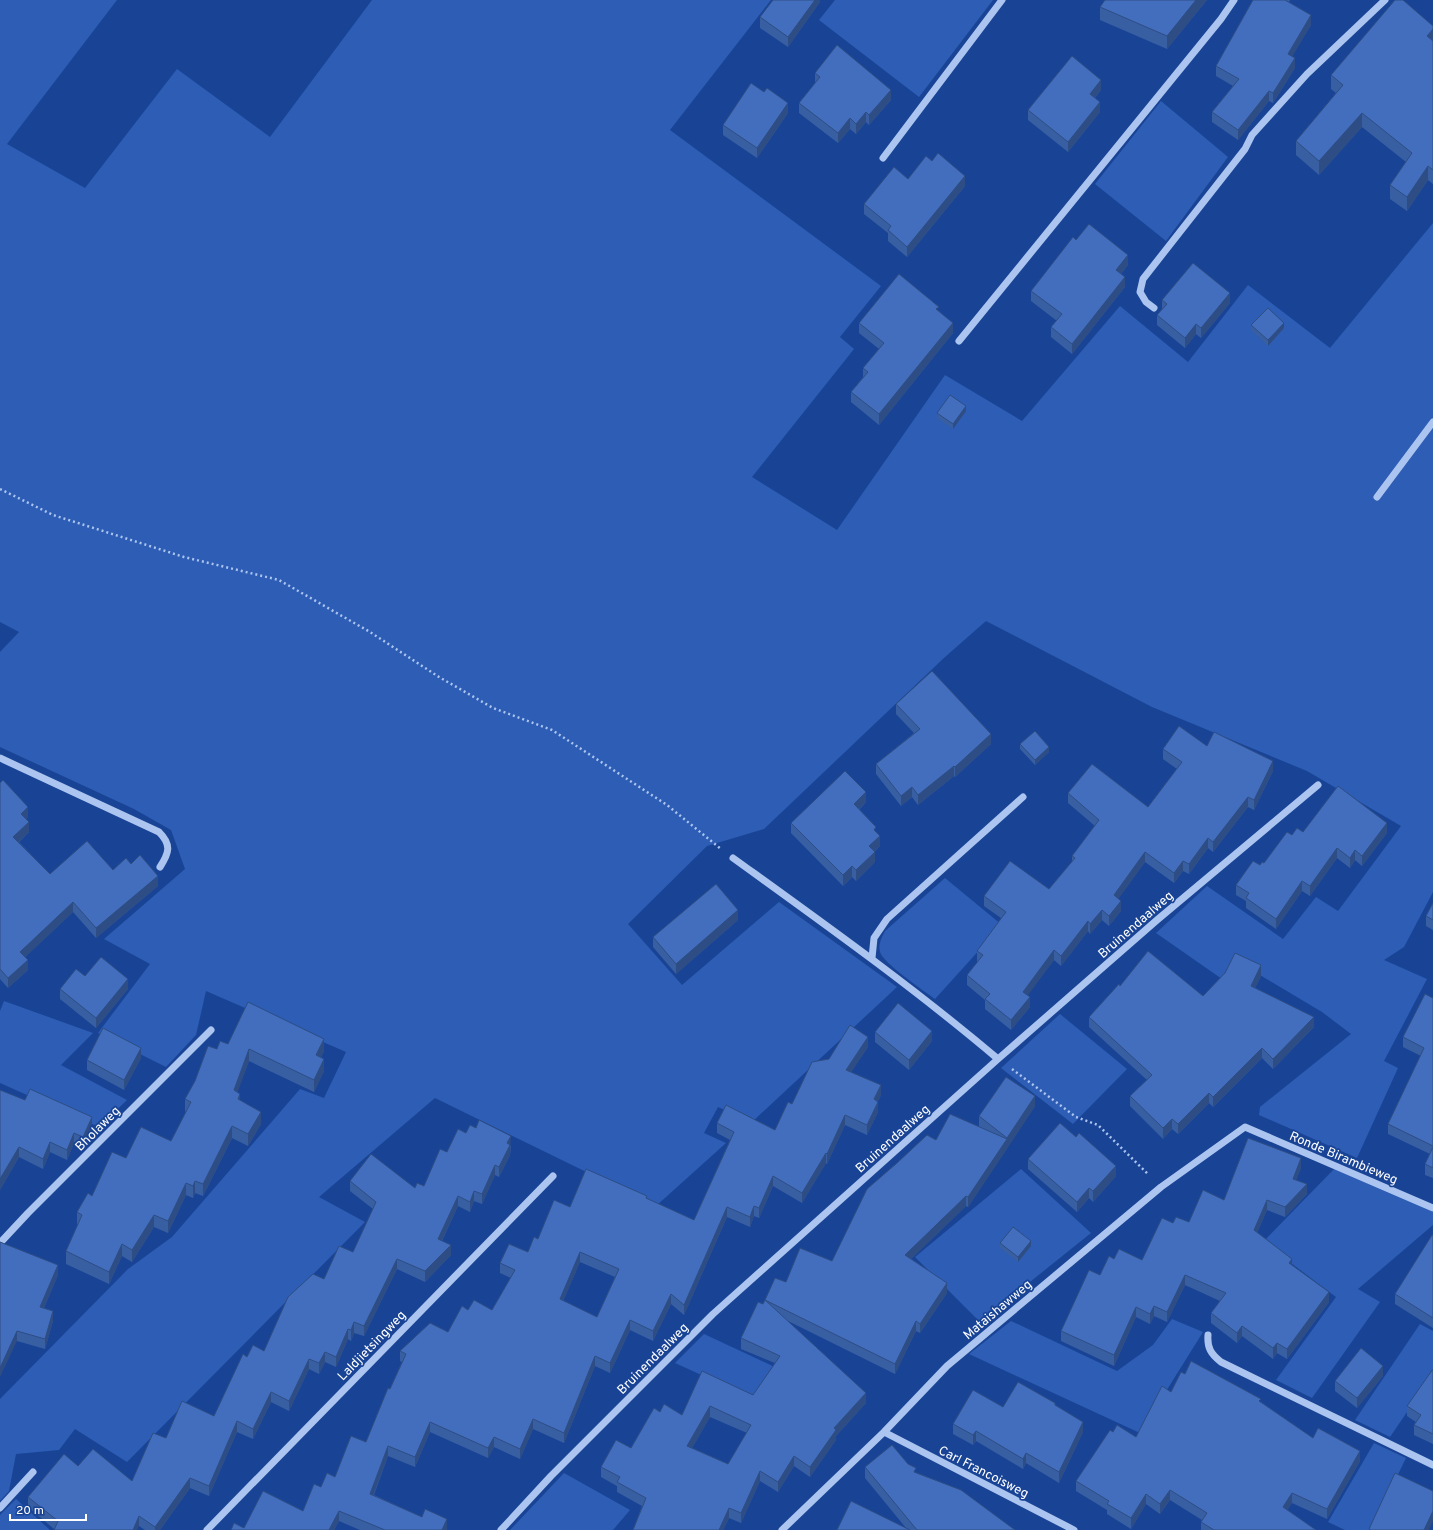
<svg xmlns="http://www.w3.org/2000/svg" width="1433" height="1530" viewBox="0 0 1433 1530" font-family="Overpass,sans-serif">
<rect width="100%" height="100%" fill="#194496"/>
<path fill="#2d5db4" d="M0 0H117L7 144 85 188 177 69 270 137 372 0H771L670 130 881 286 840 337 854 349 752 477 837 530 945 375 1022 421 1120 306 1188 362 1248 285 1330 348 1433 223V892L1404 947 1384 960 1427 979 1384 1061 1398 1068 1357 1158 1259 1115 1260 1107 1351 1034 1322 1012 1233 959 1222 979 1156 933 1207 886 1283 939 1316 897 1338 911 1401 826 1307 771 1152 707 986 621 945 657 764 829 707 846 628 924 682 985 779 902 897 987 752 1122 718 1107 704 1133 726 1143 656 1206 435 1098 319 1197 365 1222 127 1462 75 1429 59 1450 16 1454 9 1491 0 1501V1399L128 1269 172 1237 300 1089 324 1098 346 1052 206 991 196 1035 166 1067 98 1033 150 964 104 939 185 869 171 830 134 809 0 747V652L19 632 0 622Z
M835 0H993L919 97 819 20Z
M1161 101 1228 157 1166 241 1095 184Z
M945 878 1002 925 935 999C924 991 882 962 880 952 878 944 882 937 885 931Z
M4 1001 93 1033 61 1065 127 1100 99 1127 0 1083V1011Z
M1060 1014 1127 1069 1073 1124 1001 1068Z
M1337 1166 1433 1212V1225L1358 1289 1380 1302 1312 1398 1276 1380 1336 1297 1263 1242Z
M1021 1169 1091 1233 980 1322 915 1257Z
M1172 1319 1203 1332 1140 1433 969 1354 1011 1321 1117 1371 1153 1345Z
M1420 1324 1433 1331V1374L1390 1437 1355 1420Z
M704 1334 779 1369 752 1398 675 1363Z
M1374 1443 1406 1458 1371 1530H1345L1328 1522Z
M564 1473 630 1510 613 1530H510Z
M16 1499 50 1530H0V1515Z"/>
<g fill="none" stroke-linecap="round" stroke-linejoin="round">
<path stroke="#acc5f0" stroke-width="2.5" stroke-dasharray="2 3" stroke-linecap="butt" d="M0 489 53 515 184 557 279 580 370 632 439 677 493 708 552 730 667 805 721 849
M1012 1069 1076 1117 1098 1125 1149 1175"/>
<path stroke="#acc5f0" stroke-width="7" d="M883 158 1002 0
M1154 308 1146 302 1140 292 1143 279 1245 149 1252 135 1307 74 1385 0
M959 341 1221 19 1234 0
M1377 497 1433 422
M0 758 159 832C172 845 169 853 160 867
M733 858C823 923 913 987 998 1059
M872 958 874 938 887 919 1023 797
M0 1243 28 1213 211 1030
M1208 1335C1207 1348 1211 1354 1221 1362L1433 1465
M884 1432 1074 1530
M0 1508 33 1472
M207 1530 553 1176
M501 1530 551 1476 713 1314 998 1059 1157 920 1318 785
M782 1530 884 1432 947 1366 1161 1187 1245 1127 1433 1208"/>
</g>
<path fill="#395fa3" fill-rule="evenodd" d="M820 0V2L788 47 760 28V17Z
M1207 0 1167 49 1100 20V7Z
M1253 0H1290L1289 2 1311 25 1292 56 1295 68 1273 103 1269 101 1238 140 1212 122V112L1233 86 1216 76V66Z
M1433 26V184L1428 180 1407 211 1390 199V185L1406 162 1362 127 1319 175 1296 155V141L1336 93 1331 89V75Z
M815 73 891 100 869 125 866 122 856 134 850 129 838 143 799 113V103L815 83Z
M1101 90 1095 98 1100 112 1068 152 1028 120V110Z
M764 92 788 113 757 158 723 135V125Z
M908 179 965 186 907 257 888 241V233L864 214V204Z
M1076 240 1128 265 1121 274 1125 287 1072 354 1051 337V327L1057 321 1031 301V291Z
M1162 300 1230 303 1201 338 1196 334 1185 348 1157 325V315L1162 309Z
M939 311 953 333 879 425 851 402V392L863 377V368L879 349 859 333V323Z
M1251 325 1284 328 1268 346 1251 330Z
M966 411 953 429 937 418V413Z
M896 704 991 744 955 777 954 776 918 805 912 797 901 806 876 774V764L914 733 896 714Z
M1020 744 1049 752 1035 765 1020 749Z
M1207 746 1273 771 1254 810 1248 807 1213 852 1208 848 1189 874 1183 871 1174 883 1145 862 1118 899 1121 911 1109 926 1102 920 1090 934 1088 931 1061 966 1054 960 1027 995 1030 1007 1011 1030 985 1009V1000L967 985V975L978 962 977 961V951L1001 918 984 906V896L1049 889 1072 862V856L1095 826 1068 803V793L1148 807 1177 769 1163 759V749Z
M0 783 28 817 26 819 29 832 19 842 50 874 113 870 131 864 158 886 96 938 73 912 25 957 28 970 8 988 0 979Z
M866 802 859 810 876 832 880 846 875 851V862L856 881 852 877 843 886 791 833V823Z
M1303 832 1387 833 1362 866 1355 860 1350 868 1337 858 1310 896 1302 891 1276 929 1246 908V901L1236 895V885L1264 863 1292 835Z
M1433 903V930L1426 926V916Z
M738 920 676 974 653 947V937Z
M85 976 128 989 96 1028 60 999V989Z
M1261 976 1255 988 1314 1027 1273 1069 1262 1058 1213 1107 1209 1103 1178 1134 1172 1129 1163 1139 1130 1106V1096L1147 1080 1089 1027V1017L1120 986 1203 996Z
M1433 998V1178L1425 1175V1164L1430 1154 1388 1134V1124L1421 1056 1403 1047V1037Z
M875 1032 932 1041 909 1070 875 1042Z
M228 1044 324 1051 321 1057 324 1071 314 1092 249 1061 237 1092 240 1100 261 1124 248 1146 232 1138 203 1196 195 1193 193 1198 186 1195 168 1233 154 1227 132 1262 122 1256 109 1284 66 1264V1251L78 1225 77 1224V1212L126 1158 171 1141 186 1112 185 1111V1099L217 1049Z
M868 1047 851 1072 881 1095 878 1101V1112L867 1135 845 1125 827 1164 826 1163 802 1203 773 1186 759 1218 754 1216 750 1227 727 1217 684 1315 671 1304 653 1341 630 1330 610 1373 595 1366 564 1443 533 1429 520 1459 494 1447 488 1458 430 1432 415 1467 388 1456 374 1495 447 1529V1530H360L339 1521 334 1530H231L244 1528 303 1511 321 1487 335 1477 366 1442 402 1362 400 1361V1351L448 1332 468 1310H492L511 1278 500 1273V1263L528 1252 538 1239 570 1207 647 1199 694 1220 730 1140 717 1133V1123L775 1130 792 1104 829 1059ZM580 1262 615 1277 597 1317 563 1301Z
M141 1058 124 1090 87 1070V1060Z
M25 1100 92 1127 83 1147 74 1143 67 1160 50 1152 43 1169 19 1157 0 1190Z
M1035 1106 968 1207 966 1206 911 1259 947 1293 920 1333 916 1331 895 1374 786 1320 866 1403 836 1436V1440L810 1477 794 1466 778 1492 760 1481 741 1523 729 1518 723 1530H633L642 1506 617 1492V1486L601 1477V1467L631 1448 660 1412 682 1415 753 1395 775 1363 741 1349V1338L763 1304 765 1300 786 1282 832 1261 936 1140 981 1128 979 1127V1116ZM710 1417 747 1433 728 1464 692 1448Z
M466 1133 511 1146 510 1155 499 1177 495 1175 482 1204 474 1201 470 1212 458 1206 442 1241 451 1255 425 1282 397 1269 364 1336 354 1333 351 1341 348 1339 336 1367 325 1362 319 1374 309 1369 289 1411 271 1402 253 1439 237 1432 209 1496 190 1488 160 1530H145L139 1526 54 1529 28 1507V1497L78 1466 132 1481 166 1438 214 1416 247 1357 264 1351 324 1279 353 1252 373 1209 350 1191V1181L415 1188 424 1186 447 1152Z
M1028 1159 1116 1176 1093 1202 1089 1198 1077 1212 1028 1169Z
M1301 1168 1296 1180 1307 1194 1285 1217 1267 1210 1257 1233 1292 1265 1329 1302 1287 1359 1277 1353 1273 1359 1242 1336 1237 1343 1211 1323V1313L1220 1301 1185 1285 1167 1322 1154 1316 1150 1324 1136 1317 1114 1366 1061 1341V1331L1100 1275 1114 1259 1142 1260 1173 1223 1189 1222 1224 1200Z
M1433 1235V1328L1395 1304V1294Z
M0 1242 58 1275 44 1308 53 1321 45 1349 17 1341Z
M1000 1243 1031 1246 1018 1262 1000 1248Z
M1433 1369V1444L1414 1435V1425L1416 1422 1407 1416V1406Z
M1185 1374 1261 1402 1313 1438 1360 1461 1327 1519 1292 1503 1287 1510 1316 1530H1201V1522L1202 1520 1170 1500 1160 1514 1146 1504 1131 1529 1107 1514V1510L1076 1491V1481L1113 1432 1136 1437Z
M1383 1376 1357 1408 1335 1391V1381Z
M1055 1405 1083 1432 1059 1483 1026 1463 1023 1469 976 1441 973 1445 953 1434V1424L1003 1407Z
M865 1467 916 1473 1015 1530H837L906 1528 865 1478Z"/>
<path fill="#2e4d84" d="M815 0H820V2L788 47V37Z
M1196 0H1207L1167 49V36Z
M1311 15V25L1288 64V54Z
M1433 29V44L1427 36Z
M1295 58V68L1273 103V93Z
M1101 80V90L1090 104V94Z
M891 90V100L869 125V115Z
M1269 91V101L1238 140V130Z
M1100 102V112L1068 152V142Z
M788 103V113L757 158V148Z
M866 112V122L856 134V124Z
M1362 113V127L1319 175V161Z
M850 118V129L838 143V133Z
M1428 166V180L1407 211V197Z
M965 176V186L907 257V247Z
M1128 255V265L1116 280V270Z
M1125 277V287L1072 354V344Z
M1230 293V303L1201 338V328Z
M953 323V333L879 425V414Z
M1284 323V328L1268 346V340Z
M1196 324V334L1185 348V338Z
M966 406V411L953 429V424Z
M991 734V744L955 777V767Z
M1049 747V752L1035 765V760Z
M1273 761V771L1254 810V800Z
M954 766V776L918 805V795Z
M912 787V797L901 806V796Z
M866 792V802L854 814V804Z
M1248 797V807L1213 852V842Z
M28 807V817L21 824V814Z
M29 822V832L13 847V837Z
M1387 823V833L1362 866V856Z
M880 836V846L869 856V846Z
M1208 838V848L1189 874V864Z
M1337 848V858L1310 896V886Z
M1355 850V860L1350 868V858Z
M875 852V862L856 881V870Z
M1145 852V862L1114 905V895Z
M1183 861V871L1174 883V873Z
M852 866V877L843 886V875Z
M158 876V886L96 938V928Z
M1302 881V891L1276 929V919Z
M1121 901V911L1109 926V916Z
M73 902V912L20 962V952Z
M738 910V920L676 974V964Z
M1102 910V920L1090 934V924Z
M1088 921V931L1061 966V956Z
M1054 950V960L1023 1002V992Z
M28 960V970L8 988V978Z
M1261 965V976L1251 996V986Z
M128 979V989L96 1028V1018Z
M1030 997V1007L1011 1030V1020Z
M1314 1017V1027L1273 1069V1059Z
M932 1031V1041L909 1070V1060Z
M868 1037V1047L846 1080V1070Z
M324 1039V1051L316 1067V1055Z
M141 1048V1058L124 1090V1080Z
M1262 1048V1058L1213 1107V1097Z
M249 1049V1061L234 1102V1090Z
M324 1059V1071L314 1092V1080Z
M881 1085V1095L874 1109V1099Z
M1209 1093V1103L1178 1134V1124Z
M240 1094V1106L238 1099Z
M1035 1096V1106L1007 1149V1138Z
M878 1102V1112L867 1135V1125Z
M261 1112V1124L248 1146V1134Z
M845 1115V1125L827 1164V1154Z
M92 1117V1127L83 1147V1137Z
M1172 1119V1129L1163 1139V1128Z
M232 1126V1138L203 1196V1184Z
M74 1133V1143L67 1160V1150Z
M511 1136 510 1155 499 1177V1167L507 1143Z
M1007 1139V1149L968 1207V1197Z
M50 1142V1152L43 1169V1159Z
M19 1147V1157L0 1190V1179Z
M826 1153V1163L802 1203V1193Z
M1301 1158V1168L1293 1189V1179Z
M495 1165V1175L482 1204V1194Z
M1116 1166V1176L1093 1202V1191Z
M773 1176V1186L759 1218V1208Z
M195 1181V1193L193 1198V1186Z
M186 1183V1195L168 1233V1221Z
M1307 1184V1194L1285 1217V1207Z
M1089 1188V1198L1077 1212V1202Z
M474 1191V1201L470 1212V1202Z
M458 1196V1206L438 1249V1239Z
M966 1196V1206L905 1265V1255Z
M1267 1200V1210L1254 1240V1230Z
M754 1206V1216L750 1227V1217Z
M727 1207V1217L684 1315V1305Z
M154 1215V1227L132 1262V1250Z
M1031 1241V1246L1018 1262V1257Z
M122 1244V1256L109 1284V1272Z
M451 1245V1255L425 1282V1271Z
M580 1252V1262L560 1309V1299Z
M397 1259V1269L364 1336V1326Z
M1292 1259V1269L1289 1263Z
M58 1265V1275L40 1317V1307Z
M1185 1275V1285L1167 1322V1312Z
M947 1283V1293L920 1333V1324Z
M1329 1292V1302L1287 1359V1349Z
M671 1294V1304L653 1341V1331Z
M1154 1306V1316L1150 1324V1314Z
M1136 1307V1317L1114 1366V1355Z
M53 1311V1321L45 1349V1339Z
M630 1320V1330L610 1373V1363Z
M916 1321V1331L895 1374V1364Z
M354 1322V1333L351 1341V1330Z
M1242 1326V1336L1237 1343V1333Z
M348 1329V1339L336 1367V1357Z
M17 1331V1341L0 1377V1368Z
M1277 1343V1353L1273 1359V1348Z
M325 1352V1362L319 1374V1363Z
M595 1356V1366L564 1443V1433Z
M309 1359V1369L289 1411V1401Z
M1383 1366V1376L1357 1408V1398Z
M271 1392V1402L253 1439V1429Z
M866 1393V1403L836 1436V1440L810 1477V1467L834 1428Z
M710 1406V1417L687 1457V1446Z
M533 1419V1429L520 1459V1449Z
M237 1421V1432L209 1496V1486Z
M430 1422V1432L415 1467V1457Z
M1083 1422V1432L1059 1483V1472Z
M976 1431V1441L973 1445V1435Z
M494 1437V1447L488 1458V1448Z
M388 1446V1456L370 1504V1494Z
M1360 1451V1461L1327 1519V1509Z
M1026 1453V1463L1023 1469V1459Z
M794 1456V1466L778 1492V1482Z
M760 1471V1481L741 1523V1513Z
M190 1478V1488L160 1530H155V1527Z
M1170 1490V1500L1160 1514V1504Z
M1292 1493V1503L1283 1518V1507Z
M1146 1494V1504L1131 1529V1518Z
M729 1508V1518L723 1530H719Z
M339 1511V1521L334 1530H329Z
M1433 1511V1521L1429 1530H1424Z
M139 1516V1526L137 1530H133Z
M447 1519V1530H442Z"/>
<path fill="#426ebd" stroke="#2e4d84" fill-rule="evenodd" d="M773 0H815L788 37 760 17Z
M1105 0H1196L1167 36 1100 7Z
M1253 0H1285L1311 15 1288 54 1295 58 1273 93 1269 91 1238 130 1212 112 1239 79 1216 66Z
M1395 0H1403L1433 26V29L1427 36 1433 41V170L1428 166 1407 197 1390 185 1412 153 1362 113 1319 161 1296 141 1343 85 1331 75Z
M837 45 891 90 869 115 866 112 856 124 850 118 838 133 799 103 820 77 815 73Z
M1072 56 1101 80 1090 94 1100 102 1068 142 1028 110Z
M751 83 764 92 767 88 788 103 757 148 723 125Z
M938 153 965 176 907 247 888 230 891 226 864 204 894 167 908 179 926 156 932 161Z
M1089 224 1128 255 1116 270 1125 277 1072 344 1051 327 1062 314 1031 291 1073 237 1076 240Z
M1193 263 1230 293 1201 328 1196 324 1185 338 1157 315 1167 304 1162 300Z
M899 274 939 307 936 309 953 323 879 414 851 392 868 372 863 368 884 343 859 323Z
M1268 308 1284 323 1268 340 1251 325Z
M950 395 966 406 953 424 937 413Z
M932 671 991 734 955 767 954 766 918 795 912 787 901 796 876 764 920 729 896 704Z
M1179 726 1207 746 1214 732 1273 761 1254 800 1248 797 1213 842 1208 838 1189 864 1183 861 1174 873 1145 852 1114 895 1121 901 1109 916 1102 910 1090 924 1088 921 1061 956 1054 950 1023 992 1030 997 1011 1020 985 999 990 994 967 975 983 955 977 951 1006 912 984 896 1010 861 1049 889 1075 858 1072 856 1099 820 1068 793 1092 764 1148 807 1182 762 1163 749Z
M1035 731 1049 747 1035 760 1020 744Z
M845 771 866 792 854 804 876 827 874 830 880 836 869 846 875 852 856 870 852 866 843 875 791 823Z
M3 780 28 807 21 814 29 822 13 837 50 874 87 841 113 870 126 858 131 864 140 855 158 876 96 928 73 902 20 952 28 960 8 978 0 969V783Z
M1338 786 1387 823 1362 856 1355 850 1350 858 1337 848 1310 886 1302 881 1276 919 1246 898 1249 893 1236 885 1253 861 1260 865 1262 862 1264 863 1287 832 1292 835 1297 828 1303 832Z
M716 884 738 910 676 964 653 937Z
M1433 903V920L1426 916Z
M1148 951 1203 996 1225 973 1235 953 1261 965 1251 986 1314 1017 1273 1059 1262 1048 1213 1097 1209 1093 1178 1124 1172 1119 1163 1128 1130 1096 1152 1075 1089 1017 1119 984 1120 986Z
M101 957 128 979 96 1018 60 989 76 969 85 976Z
M1425 994 1433 998V1146L1388 1124 1424 1048 1403 1037Z
M248 1002 324 1039 316 1055 324 1059 314 1080 249 1049 234 1090 240 1094 238 1099 261 1112 248 1134 232 1126 203 1184 195 1181 193 1186 186 1183 168 1221 154 1215 132 1250 122 1244 109 1272 66 1251 82 1215 77 1212 88 1193 92 1196 112 1152 126 1158 141 1127 171 1141 191 1102 185 1099 195 1081 208 1046 217 1049 220 1041 228 1044Z
M898 1003 932 1031 909 1060 875 1032Z
M850 1025 868 1037 846 1070 881 1085 874 1099 878 1102 867 1125 845 1115 827 1154 826 1153 802 1193 773 1176 759 1208 754 1206 750 1217 727 1207 684 1305 671 1294 653 1331 630 1320 610 1363 595 1356 564 1433 533 1419 520 1449 494 1437 488 1448 430 1422 415 1457 388 1446 370 1494 422 1517 425 1509 447 1519 442 1530H385L339 1511 329 1530H231L234 1523 244 1528 263 1491 303 1511 314 1484 321 1487 327 1473 335 1477 351 1436 366 1442 388 1388 390 1389 406 1354 400 1351 430 1323 448 1332 462 1306 468 1310 474 1300 492 1310 515 1270 500 1263 509 1244 528 1252 534 1237 538 1239 554 1200 570 1207 586 1169 647 1196 646 1198 694 1220 734 1132 717 1123 726 1105 775 1130 788 1102 792 1104 812 1062 829 1059ZM580 1252 619 1269 597 1317 560 1299Z
M103 1028 141 1048 124 1080 87 1060Z
M1006 1077 1035 1096 1007 1138 979 1116Z
M30 1089 92 1117 83 1137 74 1133 67 1150 50 1142 43 1159 19 1147 0 1179V1090L25 1100Z
M950 1114 1007 1139 968 1197 966 1196 905 1255 947 1283 920 1324 916 1321 895 1364 765 1300 775 1278 786 1282 800 1248 832 1261 867 1189 897 1163 927 1135 936 1140Z
M479 1120 511 1136 507 1143 510 1145 499 1167 495 1165 482 1194 474 1191 470 1202 458 1196 438 1239 451 1245 425 1271 397 1259 364 1326 354 1322 351 1330 348 1329 336 1357 325 1352 319 1363 309 1359 289 1401 271 1392 253 1429 237 1421 209 1486 190 1478 155 1527 139 1516 133 1530H54L58 1521 28 1497 64 1454 78 1466 93 1449 132 1481 153 1433 166 1438 182 1401 214 1416 243 1354 247 1357 253 1345 264 1351 288 1297 313 1274 324 1279 339 1246 353 1252 376 1202 350 1181 371 1154 415 1188 417 1183 424 1186 440 1149 447 1152 458 1129 466 1133 470 1125 476 1128Z
M1060 1123 1076 1137 1079 1133 1116 1166 1093 1191 1089 1188 1077 1202 1028 1159Z
M1248 1138 1301 1158 1293 1179 1307 1184 1285 1207 1267 1200 1254 1230 1292 1259 1289 1263 1329 1292 1287 1349 1277 1343 1273 1348 1242 1326 1237 1333 1211 1313 1226 1293 1185 1275 1167 1312 1154 1306 1150 1314 1136 1307 1114 1355 1061 1331 1089 1270 1100 1275 1109 1256 1114 1259 1119 1249 1142 1260 1162 1218 1173 1223 1176 1217 1189 1222 1203 1190 1224 1200Z
M1433 1147V1168L1425 1164Z
M1013 1227 1031 1241 1018 1257 1000 1243Z
M1432 1235H1433V1318L1395 1294Z
M0 1242 58 1265 40 1307 53 1311 45 1339 17 1331 0 1368Z
M765 1300 866 1393 834 1428 836 1430 810 1467 794 1456 778 1482 760 1471 741 1513 729 1508 719 1530H633L646 1498 617 1482 620 1477 601 1467 616 1440 631 1448 654 1408 660 1412 664 1404 682 1415 702 1371 753 1395 780 1356 741 1338 758 1302 763 1304ZM710 1406 751 1425 728 1464 687 1446Z
M1361 1348 1383 1366 1357 1398 1335 1381Z
M1191 1361 1261 1399 1259 1401 1313 1438 1318 1428 1360 1451 1327 1509 1292 1493 1283 1507 1316 1530H1214L1201 1522 1207 1513 1170 1490 1160 1504 1146 1494 1131 1518 1107 1504 1109 1501 1076 1481 1110 1430 1113 1432 1117 1425 1136 1437 1162 1386 1171 1392 1181 1372 1185 1374Z
M1433 1369V1434L1414 1425 1421 1415 1407 1406Z
M1018 1382 1055 1403V1405L1083 1422 1059 1472 1026 1453 1023 1459 976 1431 973 1435 953 1424 973 1390 1003 1407Z
M892 1445 908 1464 916 1468 914 1472 961 1490 1015 1530H917L865 1467Z
M1395 1473 1433 1491V1511L1424 1530H1371L1369 1529Z
M851 1501 910 1530H837Z"/>
<g text-anchor="middle" stroke-width="3.5" stroke-linejoin="round" paint-order="stroke">
<g font-size="13" fill="#fff" stroke="#194496">
<text transform="translate(1135 924) rotate(-41)" y="5">Bruinendaalweg</text>
<text transform="translate(97 1128) rotate(-45)" y="5">Bholaweg</text>
<text transform="translate(892 1138) rotate(-42)" y="5">Bruinendaalweg</text>
<text transform="translate(1344 1157) rotate(23)" y="5">Ronde Birambieweg</text>
<text transform="translate(997 1309) rotate(-40)" y="5">Mataishawweg</text>
<text transform="translate(371 1345) rotate(-46)" y="5">Laldjietsingweg</text>
<text transform="translate(652 1358) rotate(-45)" y="5">Bruinendaalweg</text>
<text transform="translate(984 1471) rotate(27)" y="5">Carl Francoisweg</text>
</g>
</g>
<path d="M10 1514v6h76v-6" fill="none" stroke="#ffffff" stroke-width="2"/>
<text x="16" y="1514" font-size="12" fill="#ffffff" stroke="#194496" stroke-width="3" paint-order="stroke">20 m</text>
</svg>
